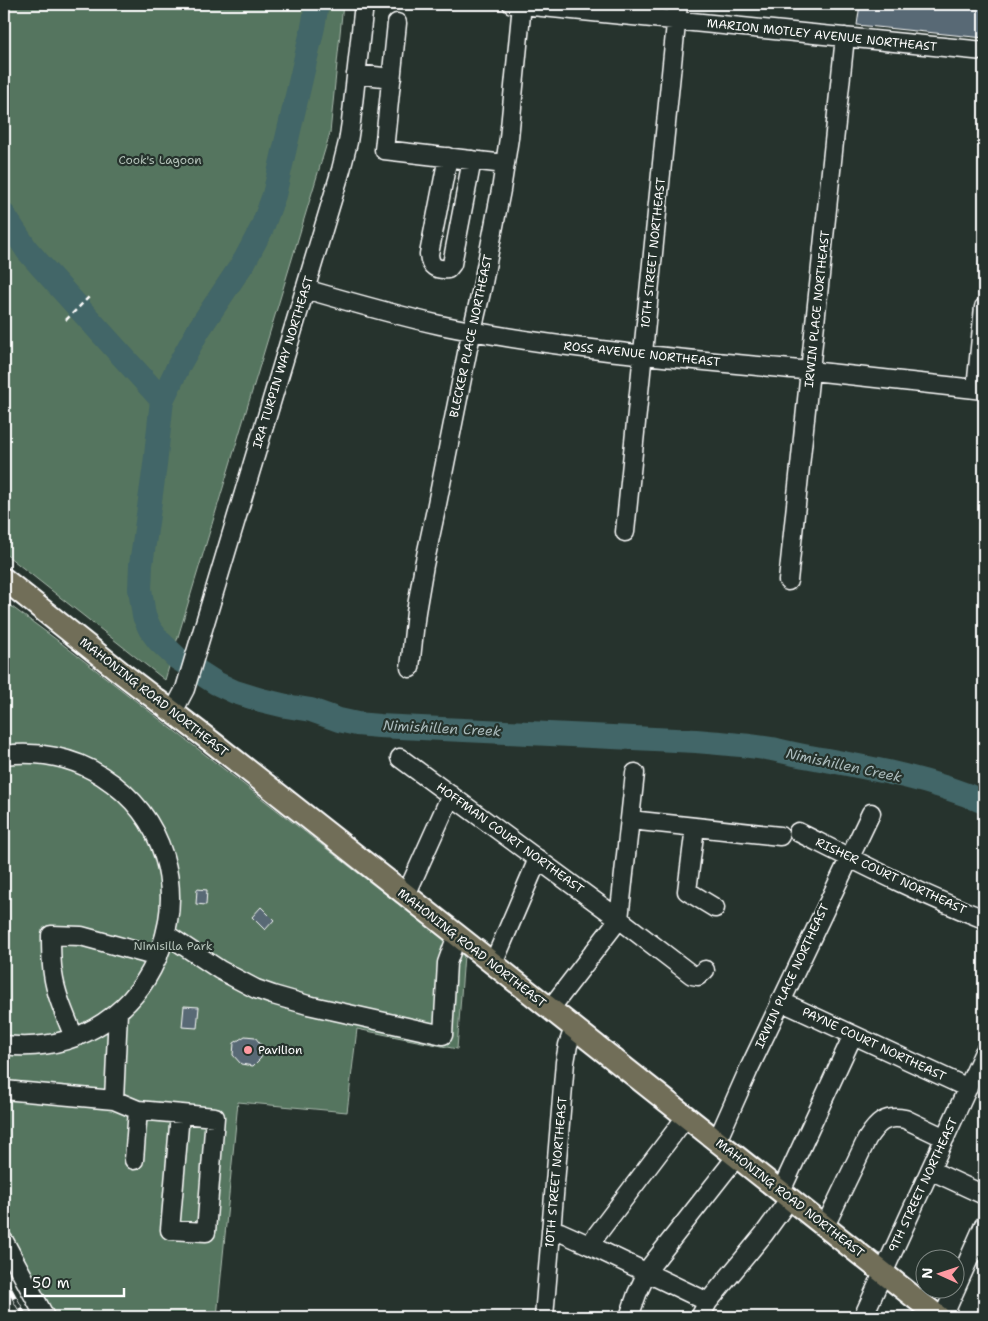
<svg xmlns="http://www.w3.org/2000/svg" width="988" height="1321" viewBox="0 0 988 1321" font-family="'Shantell Sans',sans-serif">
<rect width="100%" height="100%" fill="#26332d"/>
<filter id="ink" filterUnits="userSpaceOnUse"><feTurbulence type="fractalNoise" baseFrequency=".02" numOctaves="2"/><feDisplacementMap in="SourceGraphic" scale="10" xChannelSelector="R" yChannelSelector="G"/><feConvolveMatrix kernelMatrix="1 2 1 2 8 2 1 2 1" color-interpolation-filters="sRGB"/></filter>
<g filter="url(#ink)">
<path fill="#55745e" stroke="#aabaae" d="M4 4H343L330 133 165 680 4 553Z
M4 601 61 643 464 955 457 1049 357 1029 347 1112 238 1102 217 1317H50L4 1232Z"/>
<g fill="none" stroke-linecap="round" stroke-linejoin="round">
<path stroke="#426667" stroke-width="24" d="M317 4 313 27 274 195 262 228 245 260 199 329 179 365 162 400 155 465 141 565 140 589 144 616 150 629 159 641 177 658 216 683 235 692 261 700 286 706 311 710 339 720 357 724 379 726 696 741C721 743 747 745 772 749 785 752 797 755 810 757 869 768 929 778 984 802
M4 215 27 250 41 266 162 400"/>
</g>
<path fill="#586975" stroke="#fff" d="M860 4H984V38L857 25Z
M197 889 207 890 206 905 196 904Z
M261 907 274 920 265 930 252 917Z
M184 1006 199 1007 197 1028 182 1027Z
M245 1036 255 1037 262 1046 261 1058 253 1066 241 1064 233 1055 234 1043Z"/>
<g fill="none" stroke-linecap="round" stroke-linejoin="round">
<g stroke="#fff" stroke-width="21">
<path id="minor" d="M512 4 984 51
M397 23 384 150 505 164
M356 74 392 78
M448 157 429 254C430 267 436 270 448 269L452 264 472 160
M305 289C350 302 395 315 440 325 563 350 687 359 811 371 869 377 927 384 984 390
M976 389 984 307
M625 532 678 4
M788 581 845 37
M410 668 416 612 424 565 435 514 468 348 482 288 501 190 509 138 522 4
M173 712 185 689 341 170 348 142 351 122 364 4
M4 755C38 751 73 757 102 776 233 861 160 1063 4 1045
M400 758 619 919 692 975 698 976 705 970
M630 820 780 836
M695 827 687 891 715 908
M798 832C860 863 920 894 984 919
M406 895 451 795
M166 934 220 970 256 989 273 995 308 1005 443 1035 447 963 457 935
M493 964 538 859
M780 1001 968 1088
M550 1009 619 919 635 773
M74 1037C66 1017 56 996 53 974 51 962 51 948 51 935L81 936 158 957
M4 1090 114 1100 138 1110 215 1117 206 1232 170 1230 180 1114
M114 1100 118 1012
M717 1141 748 1071 871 813
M134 1160 138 1110
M930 1170 984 1195
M781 1191 853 1035
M825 1226 867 1139C877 1123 885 1115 905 1119L945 1138
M551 1230 560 1232 589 1245 708 1302
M4 1241 45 1317
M589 1245 686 1117
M544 1317 565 1062 568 1045 574 1028
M629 1317 637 1294 649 1268 737 1156
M700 1317 708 1302 764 1234 790 1198
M863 1317 984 1052
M943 1317 984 1225"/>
</g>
<g stroke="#fff" stroke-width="25">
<path id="major" d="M4 579 123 674 212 742 457 935 939 1317"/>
</g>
<path stroke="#fff" stroke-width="2.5" stroke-dasharray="5 4" stroke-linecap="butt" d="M66 320 91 295"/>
<use href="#minor" stroke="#26332d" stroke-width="18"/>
<use href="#major" stroke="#716e59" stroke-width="21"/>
<g stroke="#fff" stroke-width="5.5">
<path id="rail" d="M4 1279 25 1317"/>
</g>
<use href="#rail" stroke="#26332d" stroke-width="4" stroke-dasharray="11" stroke-linecap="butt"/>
</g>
</g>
<circle fill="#ff9aa2" stroke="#26332d" stroke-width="2" cx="248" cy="1050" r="5"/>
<g text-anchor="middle" stroke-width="4.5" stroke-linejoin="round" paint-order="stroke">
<g font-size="12" fill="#fff" stroke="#26332d">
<text transform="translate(822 35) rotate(6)" y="4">MARION MOTLEY AVENUE NORTHEAST</text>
<text transform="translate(653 253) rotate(-84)" y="4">10TH STREET NORTHEAST</text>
<text transform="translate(817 309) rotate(-84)" y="4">IRWIN PLACE NORTHEAST</text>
<text transform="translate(471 336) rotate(-78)" y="4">BLECKER PLACE NORTHEAST</text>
<text transform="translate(642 354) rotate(6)" y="4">ROSS AVENUE NORTHEAST</text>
<text transform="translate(283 362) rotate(-73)" y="4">IRA TURPIN WAY NORTHEAST</text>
<text transform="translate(154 697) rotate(38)" y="4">MAHONING ROAD NORTHEAST</text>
<text transform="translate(510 838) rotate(36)" y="4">HOFFMAN COURT NORTHEAST</text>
<text transform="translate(891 876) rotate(25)" y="4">RISHER COURT NORTHEAST</text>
<text transform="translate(472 948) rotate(38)" y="4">MAHONING ROAD NORTHEAST</text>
<text transform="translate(792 976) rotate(-65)" y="4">IRWIN PLACE NORTHEAST</text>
<text transform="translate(874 1044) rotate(25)" y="4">PAYNE COURT NORTHEAST</text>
<text transform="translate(556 1172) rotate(-85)" y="4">10TH STREET NORTHEAST</text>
<text transform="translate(923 1185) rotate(-65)" y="4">9TH STREET NORTHEAST</text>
<text transform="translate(790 1198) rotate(38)" y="4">MAHONING ROAD NORTHEAST</text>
</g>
<g font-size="12" fill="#b2c0b7" stroke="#26332d">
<text x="160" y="164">Cook's Lagoon</text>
<text x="173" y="950">Nimisilla Park</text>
</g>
<g font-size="12" fill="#fff" stroke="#26332d" text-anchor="start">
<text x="258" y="1054">Pavilion</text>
</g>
<g font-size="14" font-style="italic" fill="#aababb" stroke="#26332d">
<text transform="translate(442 728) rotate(3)" y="5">Nimishillen Creek</text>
<text transform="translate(844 765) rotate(12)" y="5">Nimishillen Creek</text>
</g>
</g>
<rect width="988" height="1321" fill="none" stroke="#26332d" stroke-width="20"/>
<rect x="10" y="10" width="968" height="1301" fill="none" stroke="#fff" stroke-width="2" filter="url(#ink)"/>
<g transform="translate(940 1274) rotate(273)"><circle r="24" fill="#26332d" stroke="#7d8581"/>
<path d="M0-4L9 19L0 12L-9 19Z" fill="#ff9aa2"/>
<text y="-8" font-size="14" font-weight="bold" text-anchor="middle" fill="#ffffff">N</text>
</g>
<path d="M25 1288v8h99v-8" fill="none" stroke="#ffffff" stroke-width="2.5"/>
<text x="32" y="1288" font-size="15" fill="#ffffff" stroke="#26332d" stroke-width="4" paint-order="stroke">50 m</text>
</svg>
